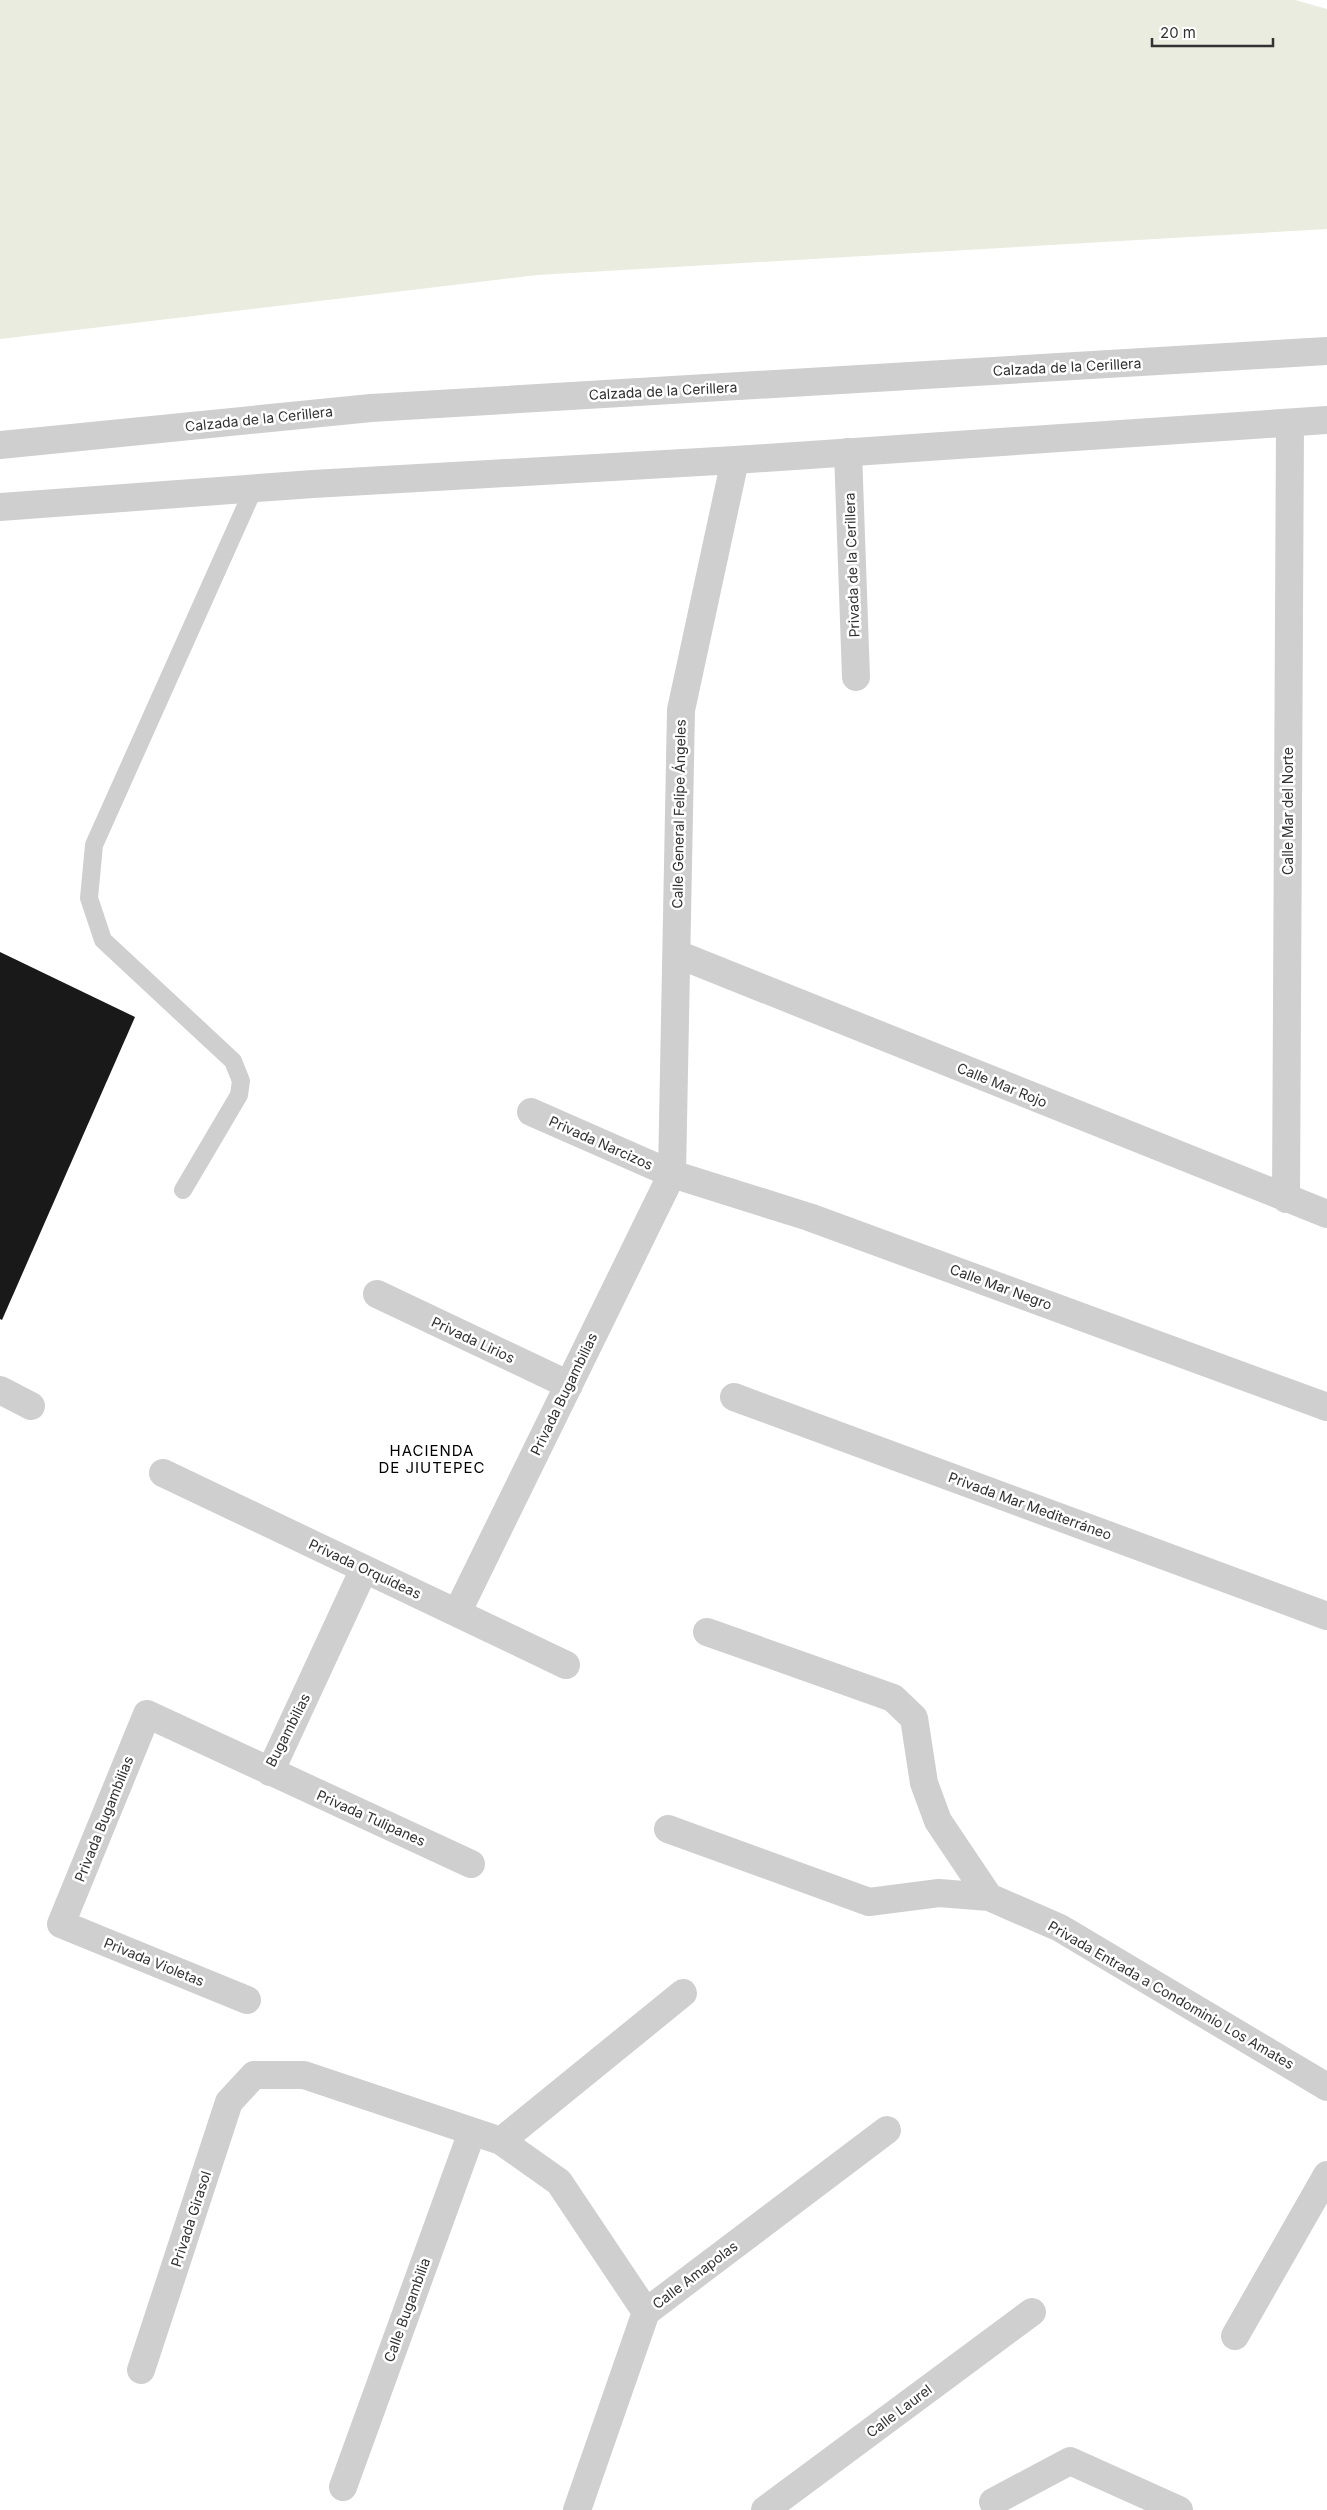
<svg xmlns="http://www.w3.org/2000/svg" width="1327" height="2510" viewBox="0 0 1327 2510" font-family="Inter,sans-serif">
<rect width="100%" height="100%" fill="#fff"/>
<path fill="#e9ecde" d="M0 0H1295L1327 9V229L537 275 0 339Z"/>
<path fill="#191919" d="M0 952 135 1017 2 1320 0 1319Z"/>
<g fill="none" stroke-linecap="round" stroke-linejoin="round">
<path stroke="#cfcfcf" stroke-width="18" d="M183 1190 239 1095 241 1081 233 1061 103 940 89 898 94 845 254 488"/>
<path stroke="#cfcfcf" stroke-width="28" d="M848 452 856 677
M677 954 1327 1214
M531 1112 672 1174 809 1217 1327 1407
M1286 1199 1290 423
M377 1294 569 1385
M0 1390 31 1406
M734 1397 1327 1616
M163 1473 566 1665
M457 1613 672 1174 681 710 735 460
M707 1632 893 1698 914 1718 924 1783 938 1821 989 1897
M270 1772 364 1569
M668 1829 869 1902 939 1893 989 1897 1060 1928 1327 2087
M247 2000 61 1924 147 1714 471 1864
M501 2141 683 1993
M1235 2336 1327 2175
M141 2370 229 2102 254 2075H304L501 2141 559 2182 646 2312
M343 2487 472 2132
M993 2502 1070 2461 1179 2510
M577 2510 646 2312 887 2130
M765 2510 1032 2312"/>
<path stroke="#cfcfcf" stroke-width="28" d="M0 445 371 408 1327 351
M0 507 313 484 735 460 1327 420"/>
</g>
<g text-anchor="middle" stroke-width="5" stroke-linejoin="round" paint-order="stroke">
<g font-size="14" fill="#323232" stroke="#fff">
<text transform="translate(1067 367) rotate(-3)" y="5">Calzada de la Cerillera</text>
<text transform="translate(663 391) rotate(-3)" y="5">Calzada de la Cerillera</text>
<text transform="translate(259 419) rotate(-6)" y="5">Calzada de la Cerillera</text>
<text transform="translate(852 565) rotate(-92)" y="5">Privada de la Cerillera</text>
<text transform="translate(1288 811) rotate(-90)" y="5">Calle Mar del Norte</text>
<text transform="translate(679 814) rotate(-89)" y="5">Calle General Felipe Ángeles</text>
<text transform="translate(1002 1085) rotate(22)" y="5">Calle Mar Rojo</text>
<text transform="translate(601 1143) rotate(24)" y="5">Privada Narcizos</text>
<text transform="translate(1001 1287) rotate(20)" y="5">Calle Mar Negro</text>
<text transform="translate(473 1340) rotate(25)" y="5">Privada Lirios</text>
<text transform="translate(564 1394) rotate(-64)" y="5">Privada Bugambilias</text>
<text transform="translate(1030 1506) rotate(20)" y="5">Privada Mar Mediterráneo</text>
<text transform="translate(365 1569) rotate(25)" y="5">Privada Orquídeas</text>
<text transform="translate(288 1730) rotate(-63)" y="5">Bugambilias</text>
<text transform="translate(371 1818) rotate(24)" y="5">Privada Tulipanes</text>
<text transform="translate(104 1819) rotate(-68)" y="5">Privada Bugambilias</text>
<text transform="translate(154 1962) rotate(22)" y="5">Privada Violetas</text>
<text transform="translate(1171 1995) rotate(30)" y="5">Privada Entrada a Condominio Los Amates</text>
<text transform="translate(191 2219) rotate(-72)" y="5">Privada Girasol</text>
<text transform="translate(695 2275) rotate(-37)" y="5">Calle Amapolas</text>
<text transform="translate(407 2310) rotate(-70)" y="5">Calle Bugambilia</text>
<text transform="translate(899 2411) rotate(-37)" y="5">Calle Laurel</text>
</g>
<g font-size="15" letter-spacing="1" fill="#000" stroke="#fff">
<text x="432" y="1456">HACIENDA<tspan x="432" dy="17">DE JIUTEPEC</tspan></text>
</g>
</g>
<path d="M1152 38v8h121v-8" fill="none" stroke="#323232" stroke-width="2.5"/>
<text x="1160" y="38" font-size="15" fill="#323232" stroke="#ffffff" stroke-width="4" paint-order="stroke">20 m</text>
</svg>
